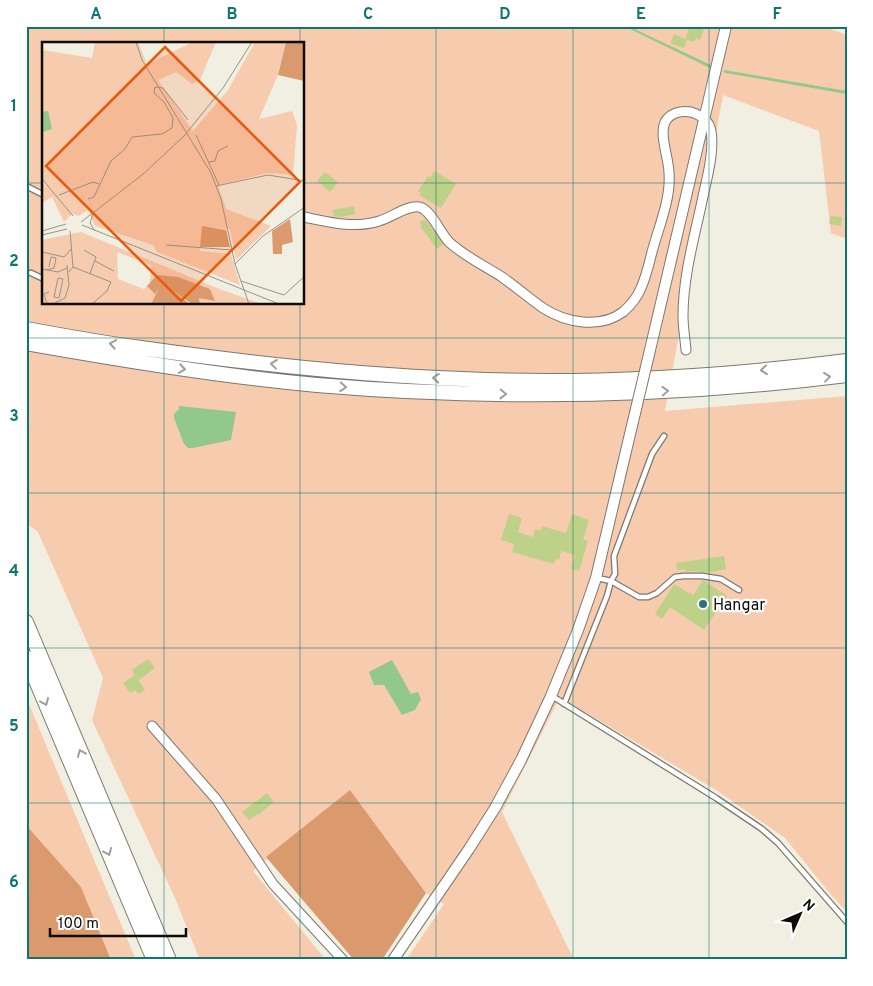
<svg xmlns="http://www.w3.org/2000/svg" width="873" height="986" viewBox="0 0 873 986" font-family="Overpass,sans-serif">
<rect width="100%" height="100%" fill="#f1efe2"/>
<path fill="#f7cbae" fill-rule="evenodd" d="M26 26H823L847 35V239L831 233 819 131 723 95 665 411 847 396V912L832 896 785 838 716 790 560 697 502 812 574 960H406L444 904 426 893 350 790 253 871 326 960H200L175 898 92 720 103 678 38 532 26 523ZM44 44H304V304H44Z
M26 697 136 960H111L81 887 26 825Z"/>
<path fill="#db9a6e" d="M350 790 426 893 382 960H354L266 857Z
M26 825 81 887 111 960H26Z"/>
<path fill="#93c88d" d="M624 26H628L713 66 712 69Z
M724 70 847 91V94L726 73 724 72Z
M179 406 236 412 231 440 193 448H188L184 444 174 418V414L179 409Z
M392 660 411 694 418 692 421 699 415 710 402 715 384 685H374L369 672Z"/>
<path fill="#bed188" d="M690 26H705L700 40 696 38 694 42 685 39Z
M674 34 687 40 684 48 670 43Z
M434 171 456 184 441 208 419 195 421 193 418 191 428 176 430 178Z
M325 172 338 182 330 192 317 181Z
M354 206 355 214 340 217 334 216 332 210Z
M831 216 842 217 841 226 829 224Z
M425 219 443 244 437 249 420 226 422 225 419 222Z
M509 514 522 518 518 532 533 537 535 529 541 531 542 526 566 533 572 514 589 520 583 540 588 541 579 571 571 569 575 555 561 551 559 560 556 559 554 564 512 552 514 544 501 540Z
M724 556 726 569 706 573 694 571 686 572 685 569 677 570 676 563Z
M703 580 727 596 704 630 670 607 662 619 655 614 674 584 690 594 689 592 693 595Z
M148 659 155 668 139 680 135 675 145 690 139 694 135 690 130 693 123 683 135 675 132 670Z
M267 793 274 802 258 815 257 814 249 820 242 812Z"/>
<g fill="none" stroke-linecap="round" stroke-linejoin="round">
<g stroke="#7b796e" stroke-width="7">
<path id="service" d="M26 186 44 195
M31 273 44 279
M597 578 611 581 639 597H648L657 593 675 577 684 576H702L721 579 739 590
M552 696 716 798 762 829 778 843 847 922
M564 704 607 596 611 581 615 574 614 556 652 454 664 436"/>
</g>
<g stroke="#7b796e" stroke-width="11">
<path id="minor" d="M304 217C329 222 354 229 379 221 391 218 407 205 419 207 431 209 440 233 449 242 464 256 485 266 502 277 516 287 529 298 543 308 566 323 600 329 623 312 631 305 637 298 641 288 646 277 649 264 652 252 659 226 671 199 669 173 669 159 659 135 665 122 670 113 681 110 691 112 701 115 709 120 711 131 715 153 705 185 701 206 693 242 683 279 683 316 683 327 685 338 686 350
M152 726 216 799 273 884 343 960"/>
</g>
<g stroke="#7b796e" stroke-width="12">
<path id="tertiary" d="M650 350 726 26
M393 960 469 849 495 808 521 760 551 696 578 630 596 578 635 413"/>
</g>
<g stroke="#7b796e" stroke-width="16">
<path id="trunk" d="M26 329C64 336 102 343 141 348 247 363 355 375 462 379 590 385 720 377 847 361
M26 343C123 360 220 376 317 385 494 400 671 397 847 375
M26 622 169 960
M26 657 154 960"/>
</g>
<use href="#service" stroke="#fff" stroke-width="4.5"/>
<use href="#minor" stroke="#fff" stroke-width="9"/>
<use href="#tertiary" stroke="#fff" stroke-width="10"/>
<use href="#trunk" stroke="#fff" stroke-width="14"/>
<g stroke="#7b796e" stroke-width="12" stroke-linecap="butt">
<path id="tertiary-bridge" d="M635 413 650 350"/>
</g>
<use href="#tertiary-bridge" stroke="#fff" stroke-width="10"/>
</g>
<defs><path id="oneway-chevron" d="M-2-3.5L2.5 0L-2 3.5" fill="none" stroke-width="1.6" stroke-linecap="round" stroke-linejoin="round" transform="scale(1.25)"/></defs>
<g stroke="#9e9e9c">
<use href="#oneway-chevron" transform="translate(113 344) rotate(-170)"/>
<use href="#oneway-chevron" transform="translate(274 364) rotate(-174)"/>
<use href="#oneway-chevron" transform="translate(182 369) rotate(9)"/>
<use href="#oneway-chevron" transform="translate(764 370) rotate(174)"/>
<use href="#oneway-chevron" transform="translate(827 377) rotate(-7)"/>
<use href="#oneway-chevron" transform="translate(436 378) rotate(-176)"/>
<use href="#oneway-chevron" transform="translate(343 387) rotate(4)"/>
<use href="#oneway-chevron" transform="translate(665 391) rotate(-3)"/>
<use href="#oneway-chevron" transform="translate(503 394) rotate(1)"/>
<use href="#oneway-chevron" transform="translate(45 702) rotate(67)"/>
<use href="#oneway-chevron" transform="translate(81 753) rotate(-113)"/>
<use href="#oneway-chevron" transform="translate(108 852) rotate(67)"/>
</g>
<path fill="none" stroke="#0f766e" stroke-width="1" stroke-opacity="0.55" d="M164 26V44M300 26V44M436 26V960M573 26V960M709 26V960M26 183H44M304 183H847M164 304V960M300 304V960M26 338H847M26 493H847M26 648H847M26 803H847"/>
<circle fill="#29727c" stroke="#fff" stroke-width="2" cx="703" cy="604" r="5"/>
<g text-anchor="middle" stroke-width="4.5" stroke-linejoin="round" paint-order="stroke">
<g font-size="16" fill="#0d0c08" stroke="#fff" text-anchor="start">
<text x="713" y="610">Hangar</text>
</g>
</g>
<g transform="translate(42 42)">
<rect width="262" height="262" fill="#f1efe2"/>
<path d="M53 0H96L105 22 151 0H174L158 38 150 42 134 30 116 38 151 89 186 48 213 0H244L236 33 217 77 250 69 255 83 251 133 226 131 176 143 184 167 229 184 194 218 188 187 160 185 158 209 189 212 198 243 115 210 111 203 53 184 46 168 37 174 30 172 22 180 10 155 0 161V140L6 147 0 137V8L50 16ZM39 190 180 248 220 262H158L157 256 119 241 150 262 119 243 109 262H0V198ZM75 210 109 223 108 241 102 247 76 237Z" fill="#f7cbae" fill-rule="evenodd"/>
<path d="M244 0H262V39L236 33ZM248 177 251 200 240 203V212H231L230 189ZM160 184 184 188 188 205H158ZM115 233 136 235 168 247 173 259 157 256 158 262H150L119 241 148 262H109L118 244 113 252 105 244Z" fill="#db9a6e"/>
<path d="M6 69 10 87 0 90V70Z" fill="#93c88d"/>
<path fill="none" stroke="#96948b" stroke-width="1" d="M94 0 100 18 169 131 179 157 193 222 207 262M154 93 177 143M167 120 173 119 176 109 186 104M0 137 31 174M174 144 226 133 263 139M17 153 51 140 57 142M46 157 52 155 69 119 83 107 90 95 120 92 130 86 131 76 122 60 112 51 113 45 121 46 146 78M51 172 48 181 53 189M39 180 100 133 142 94 181 46 210 0M40 183 237 262M0 189 24 182M0 193 25 187M124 203 190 208M42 208 54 215 48 232M0 210 22 215 29 207M53 219 72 229M193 222 221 194 263 165M31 225 69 240 65 249 50 262M0 227 16 230 25 226M4 228 12 226 14 216 9 215 7 225M27 230 31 225 28 189M16 236 21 237 17 256 12 255ZM199 239 242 253 263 234M5 262 2 252 7 250M11 262 23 256 27 243 25 223"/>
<path fill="#e8590c" fill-opacity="0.15" stroke="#e8590c" stroke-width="2.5" d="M123 5 258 140 139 259 4 124Z"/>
<rect width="262" height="262" fill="none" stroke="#0d0c08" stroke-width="2.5"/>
</g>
<rect width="873" height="986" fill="none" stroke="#ffffff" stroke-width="55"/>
<g transform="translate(800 914) rotate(45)" stroke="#ffffff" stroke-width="4" paint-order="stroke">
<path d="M0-4L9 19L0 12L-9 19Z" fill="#0d0c08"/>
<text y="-8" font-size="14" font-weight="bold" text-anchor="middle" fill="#0d0c08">N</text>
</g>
<path d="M50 928v8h136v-8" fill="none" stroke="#0d0c08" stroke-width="2.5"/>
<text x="58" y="928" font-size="15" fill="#0d0c08" stroke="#ffffff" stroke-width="4" paint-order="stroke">100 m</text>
<rect x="28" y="28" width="818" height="930" fill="none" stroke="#0f766e" stroke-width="2"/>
<g font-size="16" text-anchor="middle" font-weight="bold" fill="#0f766e">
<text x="96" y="19">A</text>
<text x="232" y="19">B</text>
<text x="368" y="19">C</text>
<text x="505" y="19">D</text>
<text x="641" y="19">E</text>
<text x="777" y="19">F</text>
<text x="14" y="111">1</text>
<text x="14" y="266">2</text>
<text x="14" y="421">3</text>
<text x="14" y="576">4</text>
<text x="14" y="731">5</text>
<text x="14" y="887">6</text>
</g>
</svg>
